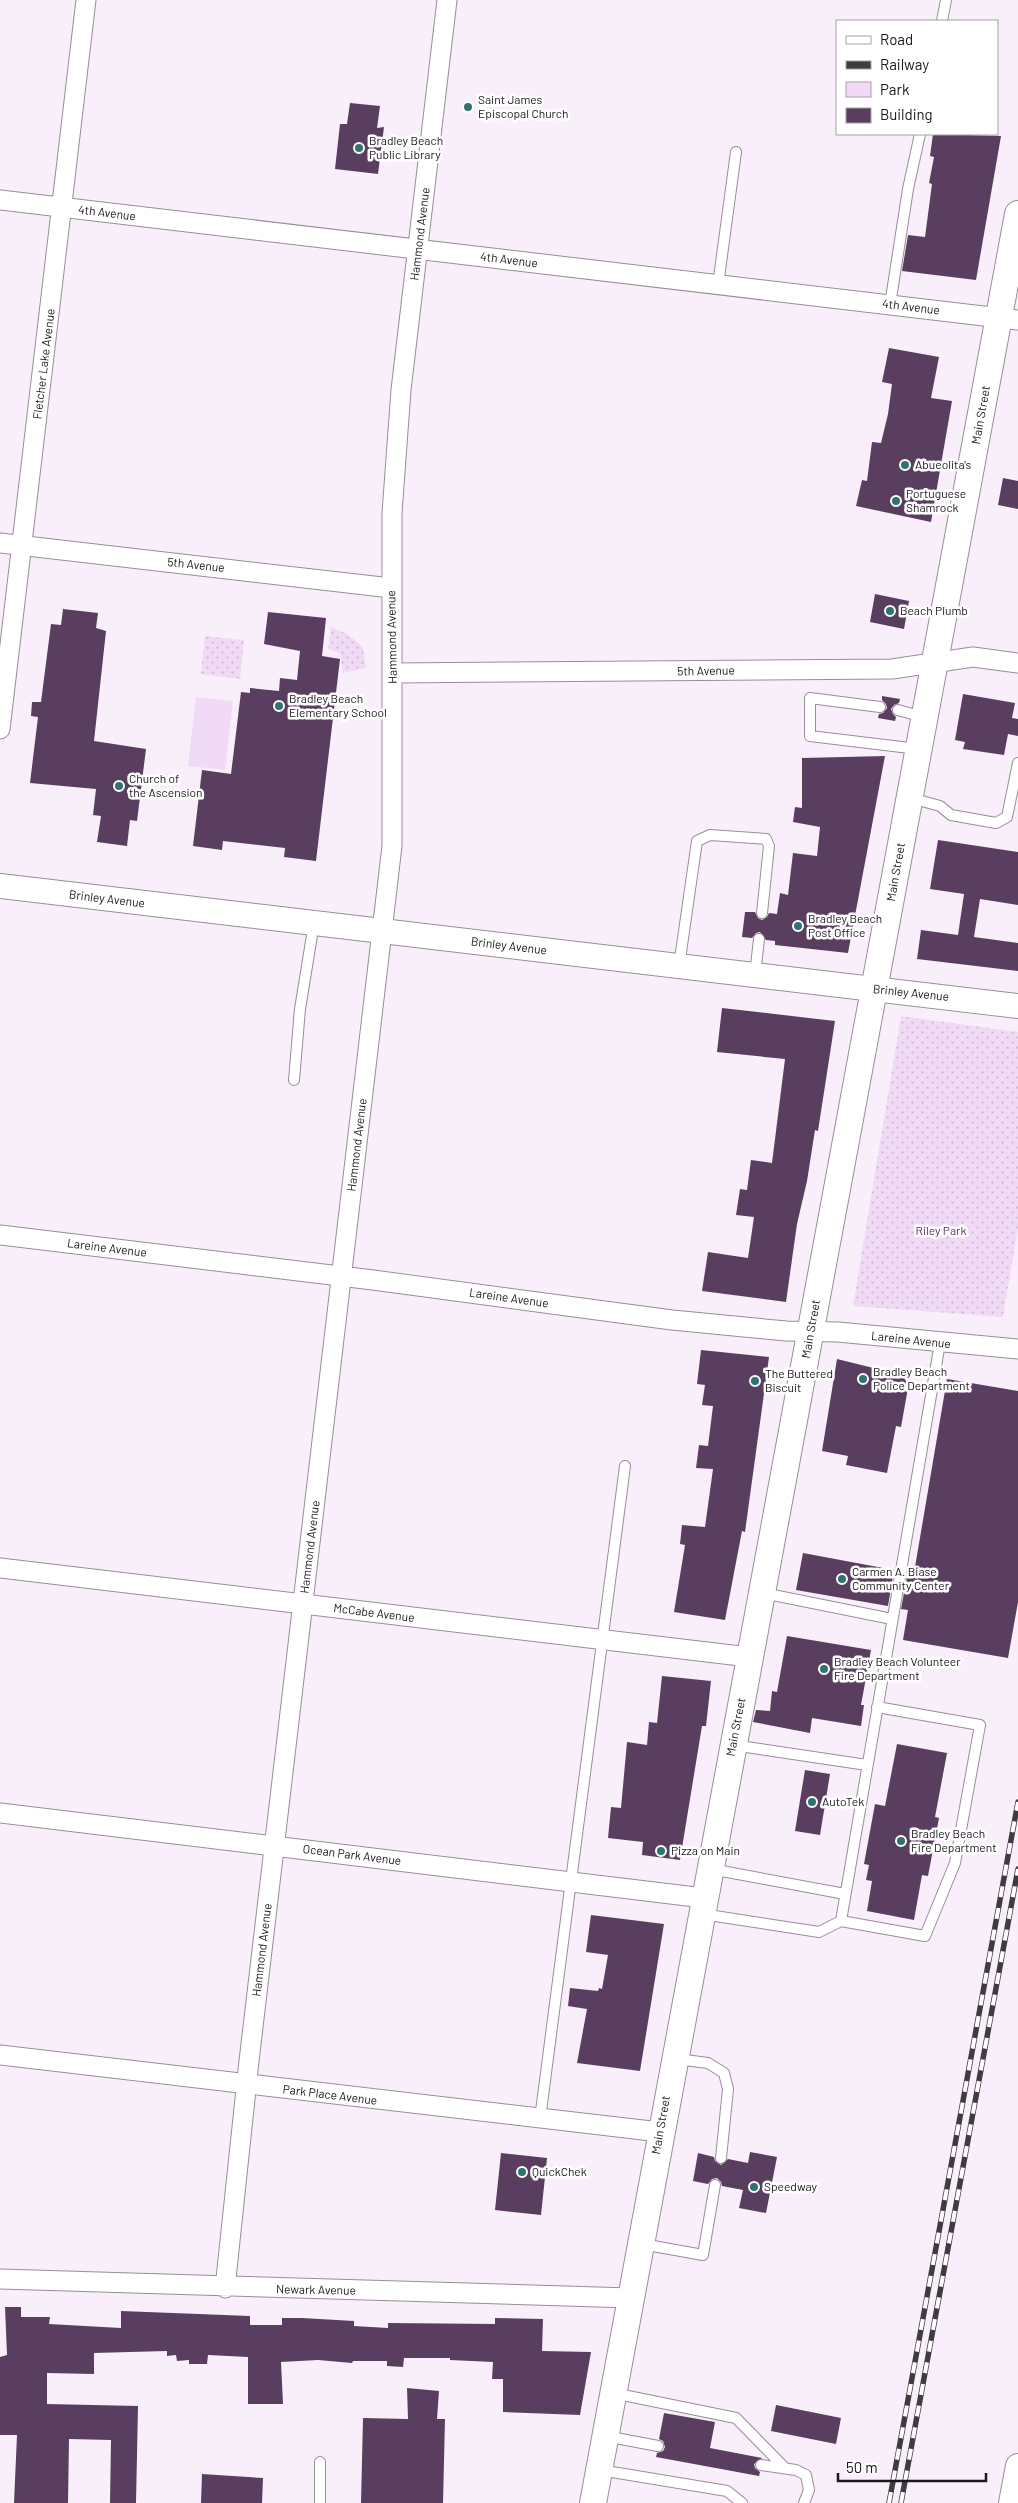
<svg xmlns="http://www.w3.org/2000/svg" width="1018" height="2503" viewBox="0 0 1018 2503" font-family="Barlow,sans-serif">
<defs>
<pattern id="green-dots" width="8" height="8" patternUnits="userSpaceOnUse" patternTransform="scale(1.25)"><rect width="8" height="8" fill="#f1daf5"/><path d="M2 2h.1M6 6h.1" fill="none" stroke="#cebad1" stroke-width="1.8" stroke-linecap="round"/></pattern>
</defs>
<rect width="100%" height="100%" fill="#f9effb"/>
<path fill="url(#green-dots)" d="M331 627 347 634 363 647 366 668 343 673 340 653 328 649Z
M205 636 244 640 240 679 201 674Z
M901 1016 1018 1032V1228L1003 1317 853 1306Z"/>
<path fill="#f1daf5" d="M196 697 233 701 225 770 188 766Z"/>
<path fill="#5a3e5f" d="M350 103 380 106 377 128 384 127 378 174 335 169 340 124H347Z
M933 134 1001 136 976 280 902 271 908 235 925 237 932 184 929 183 934 157 930 156Z
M889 348 939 357 931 398 952 401 931 522 856 506 862 480 867 481 872 442 881 443 888 414 892 384 882 382Z
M1003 478 1018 481V509L998 505Z
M875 594 909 601 904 629 870 622Z
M63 609 98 613 96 628 106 631 94 741 146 749 137 821 130 820 127 846 97 842 101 816 93 815 96 789 30 783 38 717 31 716 32 702H41L51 624 61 625Z
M268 612 326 618 322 656 340 659 316 861 284 857 285 848 223 841 222 850 193 846 202 770 231 774 241 692 250 693V688L279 691 280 678 297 680 300 651 264 644Z
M963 694 1015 703 1012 718 1018 719V736L1008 734 1004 755 963 749 965 742 955 740Z
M882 696 900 699 899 703 894 705 891 709 893 714 896 717 895 721 878 718 879 714 883 713 887 708 886 704 882 700Z
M885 756 848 953 775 945V941L766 940 760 932 756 933 752 938 742 937 745 912H755L758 918 762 920 767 917 769 913 777 914 780 893 788 895 793 853 817 856 820 827 793 822 795 807 802 808V758Z
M938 840 1018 852V905L980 899 974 937 1018 943V971L917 959 921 930 958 935 964 894 930 889Z
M722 1008 835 1021 818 1131 815 1130 807 1181 797 1224 786 1302 702 1291 708 1252 748 1258 754 1217 736 1215 740 1189 747 1190 751 1160 772 1163 785 1059 717 1052Z
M701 1350 769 1357 745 1532 742 1531 725 1620 674 1612 685 1545 680 1544 682 1525 705 1527 713 1469 696 1468 699 1445 708 1446 713 1406 702 1405 705 1385 697 1384Z
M837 1359 910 1377 901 1427 896 1426 887 1473 846 1465 848 1456 822 1451Z
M947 1379 1018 1391V1602L1008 1658 903 1640 908 1610 901 1609 908 1572 914 1573Z
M803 1553 894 1570 888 1606 796 1590Z
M787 1636 871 1650 861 1705H864L861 1726 812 1718 810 1733 753 1722 756 1710 770 1711 772 1691 777 1692Z
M662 1676 711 1681 706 1726H702L680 1860 642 1855 643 1842 608 1838 611 1807 621 1808 627 1742 647 1745 649 1722 657 1723Z
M897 1744 947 1753 935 1817 939 1818 928 1876 922 1875 914 1920 867 1911 872 1881 866 1880 869 1865 864 1864 875 1804 885 1806Z
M805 1770 830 1774 820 1835 795 1831Z
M591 1915 664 1924 640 2071 577 2063 587 2009 568 2006 570 1988 598 1991 599 1988 602 1989 608 1955 586 1952Z
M750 2152 777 2157 766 2213 739 2208 743 2190 722 2186 721 2182 717 2178 712 2179 708 2184 693 2181 698 2153 714 2157 715 2161 721 2165 728 2159 748 2163Z
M501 2153 547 2158 541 2215 495 2210Z
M5 2307H21V2317H50L49 2324 121 2328V2311L250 2316V2325H282V2318H302L354 2321V2326L388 2328V2323L495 2324V2318L543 2319 542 2351 591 2352 580 2415 503 2412V2379H492L493 2362 450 2360V2358H404L403 2367 387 2366V2361H353L352 2363 318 2360 281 2362 283 2404H248V2357L208 2355 207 2364H189V2360L177 2361 176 2355 167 2356V2351L94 2353V2374L47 2373V2404L138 2406 136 2503H110L111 2440 69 2439 68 2503H14L17 2435H0V2357L7 2355Z
M407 2388 439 2391 437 2419H445L443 2503H361L363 2418 408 2419Z
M776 2405 841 2418 836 2444 771 2431Z
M664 2413 715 2422 710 2448 762 2458 754 2464 755 2468 760 2472 759 2476 656 2457 657 2453 663 2451 665 2447 663 2441 659 2439Z
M202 2474 263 2478 262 2503H201Z"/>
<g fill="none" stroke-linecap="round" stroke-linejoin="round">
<g stroke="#978e98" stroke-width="12">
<path id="service" d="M942 21 946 0
M718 285 736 152
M890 305 908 189 920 134
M880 707 810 698V736L918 749
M898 710 923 717
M911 798 940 806 951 815 996 823 1007 817 1018 763
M679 966 697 841 710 835 766 839 769 846 762 913
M755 975 759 939
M294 1080 300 1009 314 923
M763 1593 892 1619
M733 1745 867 1765
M711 1869 845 1894
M702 1914 819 1932 841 1921 925 1936 955 1863 980 1725 877 1707
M841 1921 940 1343
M677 2059 708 2063 724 2073 728 2089 721 2158
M540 2119 625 1466
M642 2244 703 2255 715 2185
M613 2393 736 2418 784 2467
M605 2436 658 2446
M761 2465 796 2470 806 2475 809 2490 804 2503
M600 2470 727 2491 742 2503
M320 2503V2462"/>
</g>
<g stroke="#978e98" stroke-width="21">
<path id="minor" d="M0 200 1018 320
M0 543 391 588
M392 673 892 669 973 657 1018 663
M0 729 86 0
M0 1235 373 1280 672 1320 786 1331 838 1332 1018 1349
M0 1568 749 1657
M0 1813 704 1898
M0 2055 660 2132
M0 2279 631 2298
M225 2288 249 2061 392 846V513L401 390 447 0"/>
</g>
<g stroke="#978e98" stroke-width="26">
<path id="tertiary" d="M0 886 1018 1006
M1011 2503 1018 2466"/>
</g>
<g stroke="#978e98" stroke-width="28">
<path id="secondary" d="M593 2503 1018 214"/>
</g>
<use href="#service" stroke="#fff" stroke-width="10"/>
<use href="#minor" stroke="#fff" stroke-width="19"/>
<use href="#tertiary" stroke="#fff" stroke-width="24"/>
<use href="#secondary" stroke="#fff" stroke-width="26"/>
<g stroke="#403b41" stroke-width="5.5">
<path id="rail" d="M889 2503 1018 1802
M901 2503 1018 1869"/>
</g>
<use href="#rail" stroke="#fff" stroke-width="4" stroke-dasharray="11" stroke-linecap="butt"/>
</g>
<g fill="#2b746f" stroke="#fff" stroke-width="2">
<circle cx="468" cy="107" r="5"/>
<circle cx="359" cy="148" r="5"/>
<circle cx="905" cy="465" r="5"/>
<circle cx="896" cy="501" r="5"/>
<circle cx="890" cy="611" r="5"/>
<circle cx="279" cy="706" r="5"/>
<circle cx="119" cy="786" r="5"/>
<circle cx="798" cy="926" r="5"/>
<circle cx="863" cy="1379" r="5"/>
<circle cx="755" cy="1381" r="5"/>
<circle cx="842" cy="1579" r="5"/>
<circle cx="824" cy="1669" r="5"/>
<circle cx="812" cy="1802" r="5"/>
<circle cx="901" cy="1841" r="5"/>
<circle cx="661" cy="1851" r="5"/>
<circle cx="522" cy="2172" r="5"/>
<circle cx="754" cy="2187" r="5"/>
</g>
<g text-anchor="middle" stroke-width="5" stroke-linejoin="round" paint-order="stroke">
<g font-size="12" fill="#1b171b" stroke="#fff" text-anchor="start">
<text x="478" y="104">Saint James<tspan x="478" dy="14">Episcopal Church</tspan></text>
<text x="369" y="145">Bradley Beach<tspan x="369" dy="14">Public Library</tspan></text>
<text x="915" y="469">Abueolita's</text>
<text x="906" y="498">Portuguese<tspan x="906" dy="14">Shamrock</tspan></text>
<text x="900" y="615">Beach Plumb</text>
<text x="289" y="703">Bradley Beach<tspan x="289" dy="14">Elementary School</tspan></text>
<text x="129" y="783">Church of<tspan x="129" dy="14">the Ascension</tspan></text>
<text x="808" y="923">Bradley Beach<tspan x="808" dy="14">Post Office</tspan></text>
<text x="873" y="1376">Bradley Beach<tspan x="873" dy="14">Police Department</tspan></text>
<text x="765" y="1378">The Buttered<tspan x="765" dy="14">Biscuit</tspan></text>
<text x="852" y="1576">Carmen A. Biase<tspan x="852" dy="14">Community Center</tspan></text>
<text x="834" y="1666">Bradley Beach Volunteer<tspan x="834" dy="14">Fire Department</tspan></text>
<text x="822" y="1806">AutoTek</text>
<text x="911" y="1838">Bradley Beach<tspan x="911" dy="14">Fire Department</tspan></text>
<text x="671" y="1855">Pizza on Main</text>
<text x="532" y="2176">QuickChek</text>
<text x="764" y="2191">Speedway</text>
</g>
<g font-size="12" fill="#1b171b" stroke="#fff">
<text transform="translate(107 213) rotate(7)" y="4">4th Avenue</text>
<text transform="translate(420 234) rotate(-83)" y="4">Hammond Avenue</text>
<text transform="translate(509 260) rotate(7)" y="4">4th Avenue</text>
<text transform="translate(911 307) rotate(7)" y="4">4th Avenue</text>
<text transform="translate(44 364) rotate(-83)" y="4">Fletcher Lake Avenue</text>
<text transform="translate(981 415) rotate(-80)" y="4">Main Street</text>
<text transform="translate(196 565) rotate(6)" y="4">5th Avenue</text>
<text transform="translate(392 637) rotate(-91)" y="4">Hammond Avenue</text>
<text transform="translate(706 671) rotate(-1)" y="4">5th Avenue</text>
<text transform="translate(896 872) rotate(-80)" y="4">Main Street</text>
<text transform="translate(107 899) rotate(7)" y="4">Brinley Avenue</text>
<text transform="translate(509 946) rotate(7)" y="4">Brinley Avenue</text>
<text transform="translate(911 993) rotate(6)" y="4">Brinley Avenue</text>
<text transform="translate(357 1145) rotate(-83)" y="4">Hammond Avenue</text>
<text transform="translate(107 1248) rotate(7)" y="4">Lareine Avenue</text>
<text transform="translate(509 1298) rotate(8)" y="4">Lareine Avenue</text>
<text transform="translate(811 1329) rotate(-80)" y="4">Main Street</text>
<text transform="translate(911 1340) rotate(6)" y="4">Lareine Avenue</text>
<text transform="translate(310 1547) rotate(-83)" y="4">Hammond Avenue</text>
<text transform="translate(374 1613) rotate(7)" y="4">McCabe Avenue</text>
<text transform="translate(736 1727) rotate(-79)" y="4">Main Street</text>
<text transform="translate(352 1855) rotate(7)" y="4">Ocean Park Avenue</text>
<text transform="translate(262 1950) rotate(-83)" y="4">Hammond Avenue</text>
<text transform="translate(330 2095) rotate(7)" y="4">Park Place Avenue</text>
<text transform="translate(661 2125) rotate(-80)" y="4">Main Street</text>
<text transform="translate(316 2290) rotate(1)" y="4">Newark Avenue</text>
</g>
<g font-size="12" fill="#5b3162" stroke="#fff">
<text x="941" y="1235">Riley Park</text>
</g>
</g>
<rect x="836" y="20" width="162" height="115" fill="#ffffff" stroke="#a4a2a4"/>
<rect x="846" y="36" width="25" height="8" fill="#ffffff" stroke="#a4a2a4"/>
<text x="880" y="45" font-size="15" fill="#1b171b">Road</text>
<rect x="846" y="61" width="25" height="8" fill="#403b41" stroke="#a4a2a4"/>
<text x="880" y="70" font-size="15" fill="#1b171b">Railway</text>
<rect x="846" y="82" width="25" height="15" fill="#f1daf5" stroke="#a4a2a4"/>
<text x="880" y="95" font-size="15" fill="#1b171b">Park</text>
<rect x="846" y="108" width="25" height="15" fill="#5a3e5f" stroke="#a4a2a4"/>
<text x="880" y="120" font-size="15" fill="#1b171b">Building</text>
<path d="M838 2473v8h148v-8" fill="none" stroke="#1b171b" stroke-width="2.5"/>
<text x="846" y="2473" font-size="15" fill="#1b171b" stroke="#ffffff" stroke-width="4" paint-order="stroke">50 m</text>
</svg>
